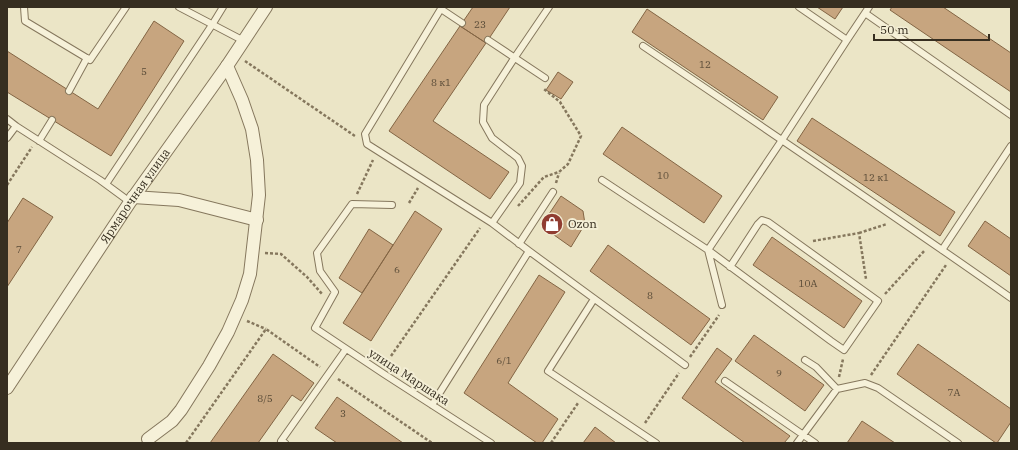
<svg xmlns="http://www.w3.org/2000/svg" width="1018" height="450" viewBox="0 0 1018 450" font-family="'IBM Plex Serif',serif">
<rect width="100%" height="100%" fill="#ebe5c6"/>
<path fill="#c7a57f" stroke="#836544" d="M473 7H510L486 43 460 26Z
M817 7H843L835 19Z
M892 7H943L1011 53V92L890 10Z
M647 9 778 97 763 120 632 32Z
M154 21 184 41 111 156 7 92V51L98 109Z
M460 26 486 43 433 121 509 172 490 199 389 131Z
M558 72 573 82 561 99 546 90Z
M812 118 955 212 940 236 797 141Z
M622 127 722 196 704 223 603 154Z
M561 196 583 211 585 224 571 247 547 230 545 220Z
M23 198 53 217 7 287V223Z
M415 211 442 229 371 341 343 323Z
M985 221 1011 239V276L968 246Z
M369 229 393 245 362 293 339 278Z
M772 237 862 301 844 328 753 265Z
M608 245 710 319 691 345 590 271Z
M539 275 565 292 508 383 558 419 542 443H537L464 393Z
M754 335 824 385 805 411 735 361Z
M918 344 1011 409V422L997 443H996L897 374Z
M717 348 732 359 715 382 790 436 784 443H745L682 398Z
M273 354 314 383 301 401 292 395 258 443H210Z
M337 397 403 443H337L315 428Z
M862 421 895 443H847Z
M595 427 616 443H583Z"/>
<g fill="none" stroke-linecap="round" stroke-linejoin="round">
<g stroke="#85775d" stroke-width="8">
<path id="lane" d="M24 7 25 21 90 60 126 7
M179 7 244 41
M442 7 365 134 367 144 492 223 529 251 685 365
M799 7 847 40
M441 9 462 23
M865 13 1011 115
M488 40 545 78
M643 46C766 129 889 212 1011 298
M69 91 87 58
M7 119 16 126
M7 138 16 126 100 180 130 202
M39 141 52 120
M602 180 708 250 831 341 844 350 878 301 768 222 762 220 758 224 730 267
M106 184 212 25 223 7
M392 205 352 204 317 253 320 271 335 292 315 328 384 374 491 443
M492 223 520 183 522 166 518 158 492 138 483 122 484 105 515 57 549 7
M519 244 553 192
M942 250 1011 146
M594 299 548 371 656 443
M722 305 708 250 782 140 847 40 869 7
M805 360 816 367 837 389
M725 381 815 443
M432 405 529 251
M285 443 281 441 346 349
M797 443 837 389 865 383 878 388 958 443"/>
</g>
<g stroke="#85775d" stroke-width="14">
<g id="street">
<path d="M133 197 179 200 257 220"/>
<path id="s1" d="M7 388 130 202 227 66 266 7"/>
<path d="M148 439 172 421 181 410 209 366 228 332 242 300 250 274 259 195 257 160 252 129 242 100 227 66"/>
</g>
</g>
<path stroke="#85775d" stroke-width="2.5" stroke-dasharray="3 2" stroke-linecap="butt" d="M245 61 355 136
M556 183 559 173
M7 185 32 147
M357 194 373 160
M409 203 418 188
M518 206 544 177 559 172 568 164 581 136 560 102 544 89V88
M859 233 887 224
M813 241 859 233 866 279
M265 253 281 254 307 277 322 294
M885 294 925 250
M247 321 266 329
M391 356 480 228
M690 357 719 315
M871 375 946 265
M839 377 843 359
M338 379 432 443
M645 423 679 373
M186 443 266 329 320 367
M551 443 578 403"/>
<use href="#lane" stroke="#f6f1d9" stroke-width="6"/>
<use href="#street" stroke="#f6f1d9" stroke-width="12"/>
</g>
<defs>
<g id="shop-disc" transform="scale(1.15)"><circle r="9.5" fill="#903c31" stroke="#f3eed5"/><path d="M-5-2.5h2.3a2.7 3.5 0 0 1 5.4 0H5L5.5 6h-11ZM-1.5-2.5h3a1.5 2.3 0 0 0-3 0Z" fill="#fff"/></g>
</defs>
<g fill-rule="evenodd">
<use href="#shop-disc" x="552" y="224"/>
</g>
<g text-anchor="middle" stroke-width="4" stroke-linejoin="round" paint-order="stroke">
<g font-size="10" fill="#5a4c38">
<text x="480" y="28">23</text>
<text x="705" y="68">12</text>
<text x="144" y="75">5</text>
<text x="441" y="86">8 к1</text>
<text x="663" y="179">10</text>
<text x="876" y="181">12 к1</text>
<text x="19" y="253">7</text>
<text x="397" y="273">6</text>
<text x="808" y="287">10А</text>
<text x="650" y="299">8</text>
<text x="504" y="364">6/1</text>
<text x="779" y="377">9</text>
<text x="954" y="396">7А</text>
<text x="265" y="402">8/5</text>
<text x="343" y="417">3</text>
</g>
<g font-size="12" fill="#362e20" stroke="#f3eed5">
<text dy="4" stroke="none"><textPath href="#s1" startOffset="231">Ярмарочная улица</textPath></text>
<text transform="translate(409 377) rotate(33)" y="4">улица Маршака</text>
</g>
<g font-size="12" fill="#362e20" stroke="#f3eed5" text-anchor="start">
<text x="568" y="228">Ozon</text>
</g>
</g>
<rect width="1018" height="450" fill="none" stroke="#362e20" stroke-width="16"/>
<path d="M874 34v6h115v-6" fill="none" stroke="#362e20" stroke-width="2"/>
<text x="880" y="34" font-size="12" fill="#362e20" stroke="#f3eed5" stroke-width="3" paint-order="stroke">50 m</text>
</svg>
